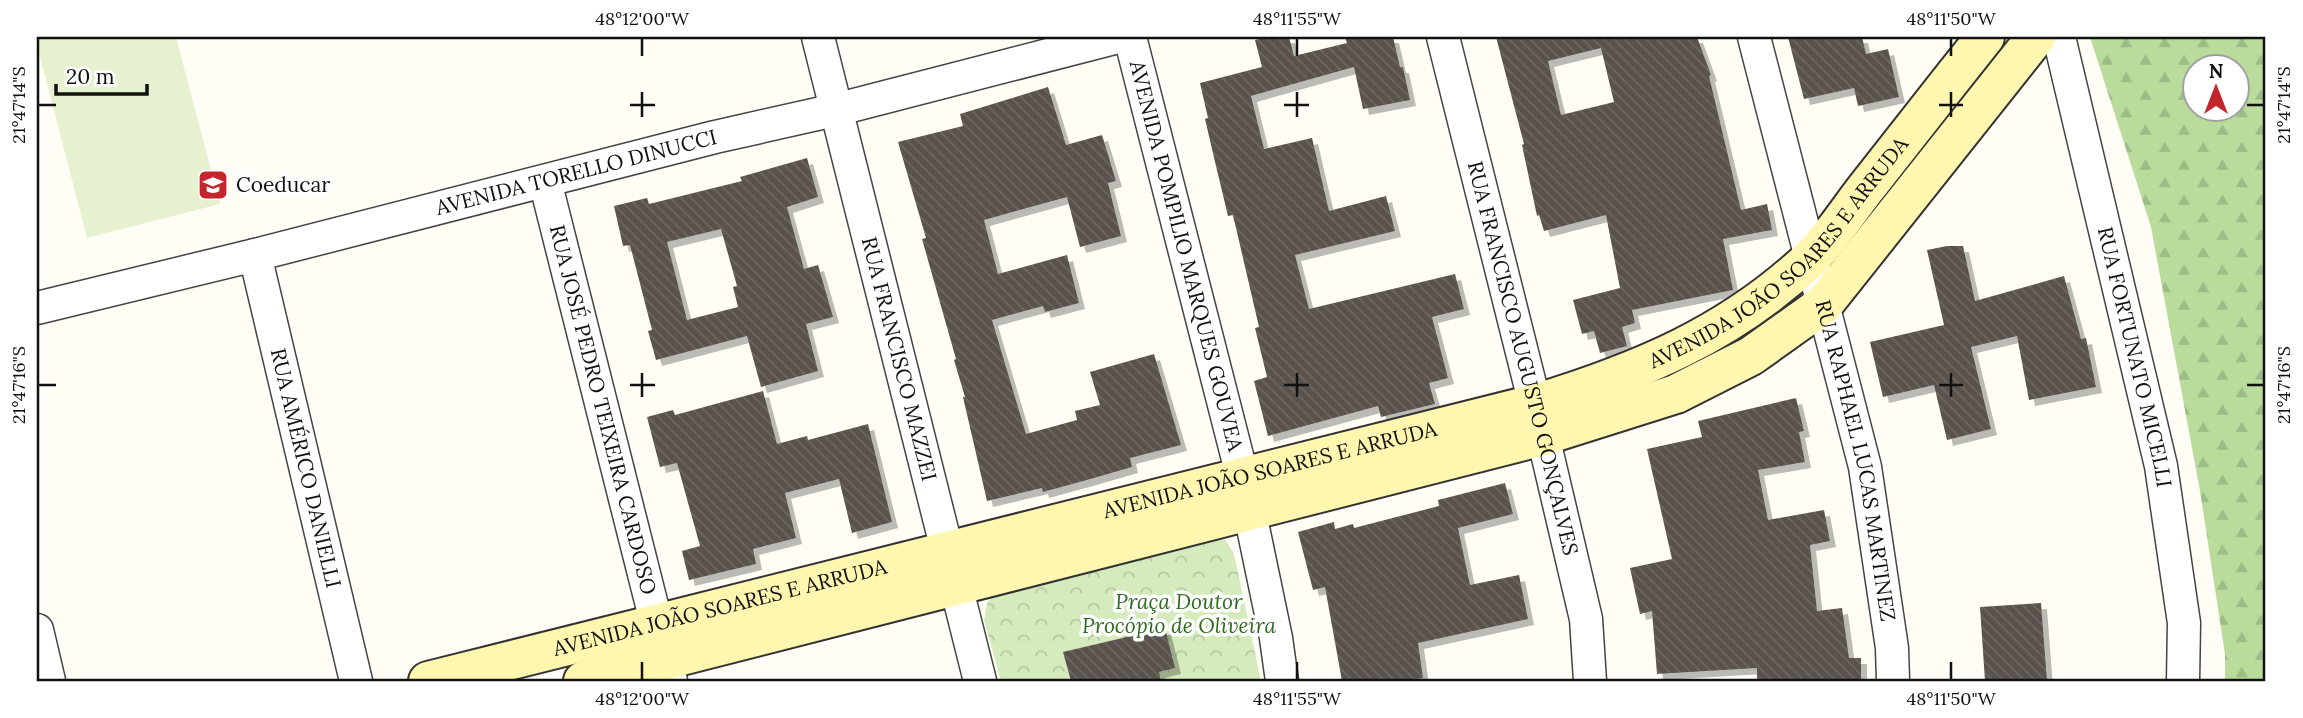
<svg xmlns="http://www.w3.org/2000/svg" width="2303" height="718" viewBox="0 0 2303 718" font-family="Lora,serif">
<defs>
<pattern id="forest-firs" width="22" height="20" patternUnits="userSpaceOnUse" patternTransform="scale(1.75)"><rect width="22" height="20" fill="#b9dc9c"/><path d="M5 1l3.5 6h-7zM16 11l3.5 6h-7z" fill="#9ebc85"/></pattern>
<pattern id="park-crowns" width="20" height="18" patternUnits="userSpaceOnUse" patternTransform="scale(1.75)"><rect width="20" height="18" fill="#d5ebbd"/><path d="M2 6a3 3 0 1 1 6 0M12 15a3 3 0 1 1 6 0" fill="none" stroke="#b6c8a1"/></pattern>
<pattern id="building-back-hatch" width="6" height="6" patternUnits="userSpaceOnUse" patternTransform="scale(1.75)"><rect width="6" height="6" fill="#5a524d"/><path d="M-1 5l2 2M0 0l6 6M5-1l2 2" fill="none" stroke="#6d6662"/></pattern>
<filter id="shadow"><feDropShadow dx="6" dy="6" stdDeviation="0" flood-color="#0004"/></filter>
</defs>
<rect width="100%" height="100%" fill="#fffdf5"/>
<path fill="url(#forest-firs)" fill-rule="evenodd" d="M2090 37H2266V681H2225V654L2200 491 2151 227ZM2194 66H2236V108H2194Z"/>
<path fill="url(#park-crowns)" d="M1205 537 1225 540 1234 554 1261 681H1001L984 620 987 603 997 589Z"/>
<path fill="#e6f2cf" d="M37 37H176L220 204 87 238 37 45Z"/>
<path fill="url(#building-back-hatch)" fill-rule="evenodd" filter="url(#shadow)" d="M1267 37H1289L1294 56 1347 43 1345 37H1393L1400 67H1403L1410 100 1363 109 1354 67 1251 96 1264 149 1312 138 1329 211 1386 196 1395 231 1295 255 1309 309 1455 274 1464 309 1432 317 1448 378 1429 383 1435 404 1381 417 1378 406 1268 436 1254 381 1267 377 1255 328 1259 327 1233 215 1228 216 1216 166 1205 119 1208 118 1200 83 1262 67 1255 40Z
M1496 37H1697L1711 75 1709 76 1741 210 1767 204 1772 230 1723 239 1733 290 1632 310 1635 323 1622 327 1627 346 1600 353 1594 331 1582 334 1573 300 1620 288 1606 215 1544 231 1539 215 1537 216 1522 145 1524 144ZM1601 48 1614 102 1561 115 1548 61Z
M1788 37H1862L1866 54 1888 49 1899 97 1858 106 1854 88 1804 99Z
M1048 87 1066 145 1102 135 1116 181 1108 183 1121 236 1080 247 1067 197 984 220 998 274 1067 255 1079 303 1045 312 1043 306 992 320 1026 434 1077 420 1075 411 1100 405 1090 372 1154 354 1181 445 1130 458 1132 467 1087 480 1043 492 1042 488 987 501 963 397H965L954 360 956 359 922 239 926 238 898 142 963 126 960 114Z
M807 158 818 197 787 207 804 269 818 265 833 317 806 324 818 371 761 387 747 336 656 360 648 331 652 330 630 245 623 246 614 206 647 198 649 204 742 181 740 177ZM721 229 737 286 733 287 738 307 687 320 667 242Z
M1947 246H1963L1975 301 2064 276 2081 339 2086 338 2096 387 2029 400 2017 336 1971 347 1991 429 1947 440 1934 385 1883 397 1870 342 1944 325 1927 250Z
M763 391 777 444 807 436 808 440 868 424 892 522 852 533 839 479 785 493 796 538 753 549 756 564 689 580 682 551 700 546 677 463 660 467 647 417 673 410 675 415Z
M1796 398 1804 431 1799 432 1805 462 1758 470 1768 520 1824 510 1830 541 1810 545 1817 611 1842 608 1849 658H1861V681H1757V668L1657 674 1652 611 1640 614 1630 568 1672 559 1647 449 1702 437 1698 421Z
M1505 483 1513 514 1458 528 1470 585 1519 575 1528 619 1418 643 1423 678 1399 681H1342L1325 587 1313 590 1298 532 1334 522 1335 529 1353 524 1354 528 1439 506 1438 500Z
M2041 603 2047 681H1985L1980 607Z
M1165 628 1175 668 1159 672 1161 681H1071L1063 652Z"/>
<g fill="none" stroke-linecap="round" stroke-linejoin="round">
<g stroke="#444" stroke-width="35">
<g id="street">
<path id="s1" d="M818 37 980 681"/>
<path id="s2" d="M1130 37 1242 475 1276 638 1282 681"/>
<path id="s3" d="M1443 37 1543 436 1586 619 1590 681"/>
<path id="s4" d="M1754 37 1865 467 1892 648 1893 681"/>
<path id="s5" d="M2059 37 2161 466 2184 623 2183 681"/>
<path id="s6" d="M545 181 671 681"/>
<path id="s7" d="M255 255 356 681"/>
<path id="s8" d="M37 308 255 255 715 137 835 110 1118 37"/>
<path d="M37 630 49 681"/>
</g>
</g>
<g stroke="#333" stroke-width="42">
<g id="secondary">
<path id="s9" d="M428 681 1534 404C1639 372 1729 335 1810 259 1831 238 1848 211 1866 188 1906 137 1945 87 1985 37"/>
<path d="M583 681 1543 436 1676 394 1751 356 1824 304 2036 37"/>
</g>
</g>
<use href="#street" stroke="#fff" stroke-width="32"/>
<use href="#secondary" stroke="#fff6b0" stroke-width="38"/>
</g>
<path fill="none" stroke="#111" stroke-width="2.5" d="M642 38V56M1297 38V56M1951 38V56M642 92V117M1297 92V117M1951 92V117M38 105H56M630 105H655M1284 105H1309M1939 105H1963M2247 105H2264M642 373V397M1297 373V397M1951 373V397M38 385H56M630 385H655M1284 385H1309M1939 385H1963M2247 385H2264M642 662V680M1297 662V680M1951 662V680"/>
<defs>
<g id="school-square" transform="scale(1.575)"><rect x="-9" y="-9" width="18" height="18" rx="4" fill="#c4262e" stroke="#fff"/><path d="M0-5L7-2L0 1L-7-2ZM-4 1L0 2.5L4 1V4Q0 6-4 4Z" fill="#fff"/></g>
</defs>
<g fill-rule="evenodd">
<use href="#school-square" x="213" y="185"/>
</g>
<g text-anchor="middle" stroke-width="7" stroke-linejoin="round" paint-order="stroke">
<g font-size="21" fill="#111" stroke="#fff">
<text dy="7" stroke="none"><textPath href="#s8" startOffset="556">AVENIDA TORELLO DINUCCI</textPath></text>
<text dy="7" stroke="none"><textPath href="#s9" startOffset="1435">AVENIDA JOÃO SOARES E ARRUDA</textPath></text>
<text dy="7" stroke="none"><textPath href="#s2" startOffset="226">AVENIDA POMPILIO MARQUES GOUVEA</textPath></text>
<text dy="7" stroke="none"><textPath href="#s5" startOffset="329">RUA FORTUNATO MICELLI</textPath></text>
<text dy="7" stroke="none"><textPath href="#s3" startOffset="331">RUA FRANCISCO AUGUSTO GONÇALVES</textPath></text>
<text dy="7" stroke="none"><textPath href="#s1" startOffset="332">RUA FRANCISCO MAZZEI</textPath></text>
<text dy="7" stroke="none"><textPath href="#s6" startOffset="236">RUA JOSÉ PEDRO TEIXEIRA CARDOSO</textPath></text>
<text dy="7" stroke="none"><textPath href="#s4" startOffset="436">RUA RAPHAEL LUCAS MARTINEZ</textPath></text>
<text dy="7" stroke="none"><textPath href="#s7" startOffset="219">RUA AMÉRICO DANIELLI</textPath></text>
<text dy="7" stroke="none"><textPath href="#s9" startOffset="868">AVENIDA JOÃO SOARES E ARRUDA</textPath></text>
<text dy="7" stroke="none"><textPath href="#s9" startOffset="301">AVENIDA JOÃO SOARES E ARRUDA</textPath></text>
</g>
<g font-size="21" fill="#111" stroke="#fff" text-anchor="start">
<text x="236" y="192">Coeducar</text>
</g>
<g font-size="21" font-style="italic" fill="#2f6b1f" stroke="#fff">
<text x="1179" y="609">Praça Doutor<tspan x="1179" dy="24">Procópio de Oliveira</tspan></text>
</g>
</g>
<rect width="2303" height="718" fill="none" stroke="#ffffff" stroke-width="77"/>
<g transform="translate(2216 88)"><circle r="33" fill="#ffffff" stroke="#a0a0a0" stroke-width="2"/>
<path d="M0-5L12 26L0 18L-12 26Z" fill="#c4262e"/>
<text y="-10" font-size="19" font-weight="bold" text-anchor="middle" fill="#111111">N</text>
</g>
<path d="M56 84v10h91v-10" fill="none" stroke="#111111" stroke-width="3.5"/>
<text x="66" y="84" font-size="21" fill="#111111" stroke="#ffffff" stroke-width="5" paint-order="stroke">20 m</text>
<rect x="38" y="38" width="2226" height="642" fill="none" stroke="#111" stroke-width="2.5"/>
<g font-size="18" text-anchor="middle" fill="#111">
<text x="642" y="25">48°12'00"W</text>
<text x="1297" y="25">48°11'55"W</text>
<text x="1951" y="25">48°11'50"W</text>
<text transform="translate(19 105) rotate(-90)" y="6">21°47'14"S</text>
<text transform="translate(2284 105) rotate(-90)" y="6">21°47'14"S</text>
<text transform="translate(19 385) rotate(-90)" y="6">21°47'16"S</text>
<text transform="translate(2284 385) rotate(-90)" y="6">21°47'16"S</text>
<text x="642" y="705">48°12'00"W</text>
<text x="1297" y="705">48°11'55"W</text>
<text x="1951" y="705">48°11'50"W</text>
</g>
</svg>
